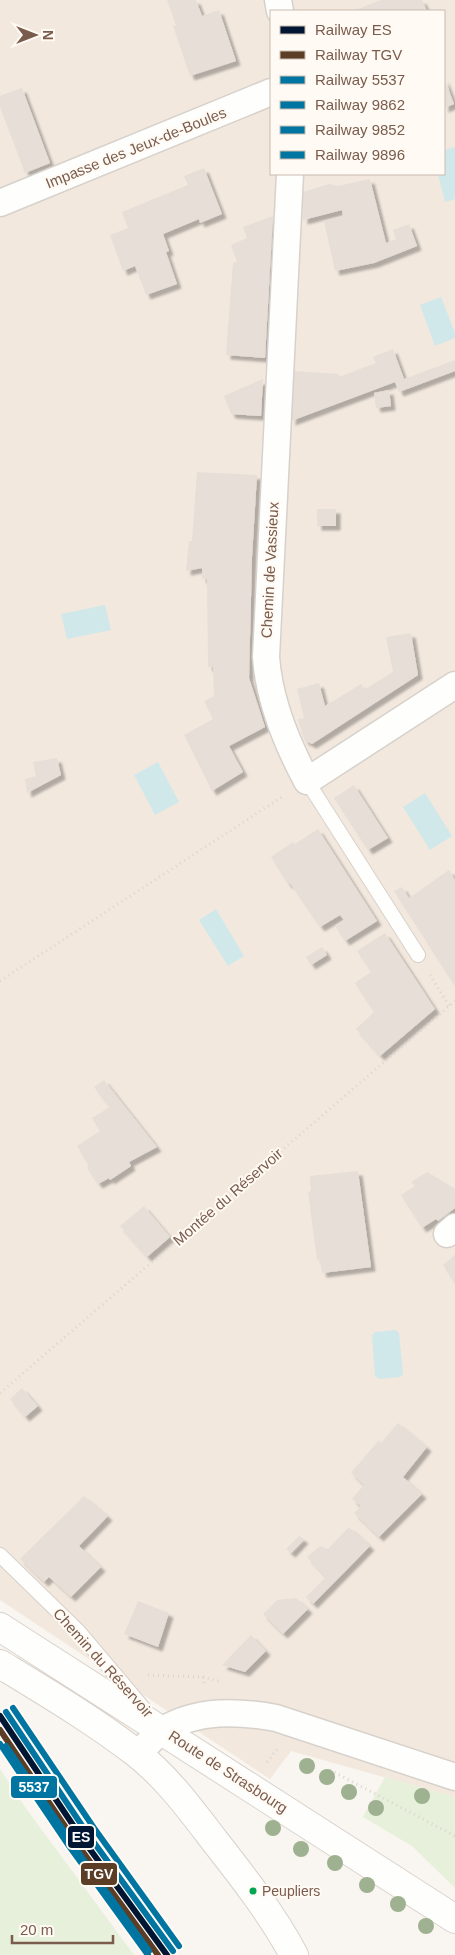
<svg xmlns="http://www.w3.org/2000/svg" width="455" height="1955" viewBox="0 0 455 1955" font-family="Arial,sans-serif">
<defs>
<filter id="shadow"><feDropShadow dx="4.5" dy="4.5" stdDeviation="1" flood-color="#0004"/></filter>
</defs>
<rect width="100%" height="100%" fill="#f9f5f0"/>
<path fill="#f2e8de" fill-rule="evenodd" d="M0 0H455V1797L291 1751 270 1779 0 1600ZM271 11H444V174H271Z"/>
<path fill="#e7f0db" d="M0 1769 25 1807 134 1955H0Z
M385 1777 455 1797V1888L412 1846 363 1817Z"/>
<path fill="#d0e8ea" d="M455 147V199L445 202 438 174H444V150Z
M441 297 455 333V338L435 346 420 305Z
M105 605 111 630 67 639 61 614Z
M158 762 179 802 155 815 134 775Z
M425 793 452 836 430 850 403 807Z
M216 909 244 956 228 966 199 920Z
M396 1330 399 1333 403 1374 400 1377 379 1379 375 1376 372 1335 375 1332Z"/>
<path fill="#e6ded7" filter="url(#shadow)" d="M167 0H196L202 16 219 10 236 61 190 76 173 26 176 25Z
M381 0H422L427 11H353Z
M444 78 454 104 444 108Z
M22 88 50 163 25 173 0 107V96Z
M204 168 222 214 200 223 199 219 163 234 169 251 166 252 177 284 146 295 135 266 123 271 110 235 128 228 122 212 188 185 184 176Z
M370 179 386 243 396 239 393 230 409 224 417 246 374 263 335 271 324 221 343 216 342 210 303 220V192L329 184 338 186Z
M273 216 265 358 226 355 233 263 237 262 231 245 247 238 243 227Z
M393 349 404 379 455 360V371L399 392 395 382 291 421 294 371 339 374V377L376 363 373 357Z
M263 379 261 416 231 414 224 396Z
M389 390 391 406 376 408 374 393Z
M197 472 257 475 252 557 249 678 265 727 229 746 243 772 212 791 184 735 213 719 204 701 214 696 213 667H208L207 579H202V568L186 571 189 541H192Z
M317 509H336V526H317Z
M411 633 418 675 312 744 304 740 298 719 304 718 297 689 319 683 325 706 361 684 364 690 393 672 386 637Z
M57 758 61 775 27 793 25 779 36 776 33 762Z
M354 785 388 838 368 850 334 798Z
M318 829 377 921 345 941 335 926 344 920 340 915 320 927 290 883 288 884 271 857 293 842 295 844Z
M449 870 455 880V986L394 891 402 887 409 898Z
M385 933 435 1009 380 1056 356 1029 374 1012 355 983 371 972 357 951Z
M322 947 327 955 311 965 306 957Z
M104 1080 157 1147 129 1162 131 1166 110 1180 109 1178 98 1184 87 1168 89 1166 77 1146 100 1131 92 1118 110 1107 94 1087Z
M358 1171 371 1267 322 1273 320 1259 317 1260 308 1192 311 1191 310 1176Z
M427 1172 455 1189V1208L438 1221 436 1219 422 1228 401 1195 415 1186 411 1182Z
M144 1206 170 1237 147 1257 120 1226Z
M455 1255V1284L443 1265Z
M22 1388 38 1406 25 1417 10 1399Z
M398 1423 427 1447 403 1477 422 1494 379 1537 354 1513 361 1506 352 1499 364 1485 351 1473 379 1440 381 1443Z
M84 1496 108 1516 79 1546 101 1567 71 1597 49 1577 44 1582 20 1559Z
M349 1527 370 1546 313 1604 306 1597 326 1577 307 1557 320 1546 328 1549Z
M299 1536 304 1539 291 1553 286 1549Z
M296 1598 308 1609 283 1634 263 1614 277 1600Z
M138 1601 169 1613 158 1647 124 1634Z
M251 1635 266 1651 245 1672 222 1665Z"/>
<g fill="none" stroke-linecap="round" stroke-linejoin="round">
<g stroke="#d7d1cb" stroke-width="16">
<path id="service" d="M307 781 418 955
M0 1555 79 1632 144 1709"/>
</g>
<g stroke="#d7d1cb" stroke-width="29">
<path id="minor" d="M278 0 280 11
M290 174 266 657C269 699 287 744 307 781L455 685
M0 203 271 92
M447 1234 455 1227
M138 1754C146 1746 154 1736 163 1730 198 1709 238 1711 276 1718L455 1777"/>
</g>
<g stroke="#d9d2cb" stroke-width="30">
<path id="secondary" d="M0 1627 455 1919
M0 1664C46 1692 93 1720 136 1753 167 1777 191 1810 214 1840 243 1877 272 1914 294 1955"/>
</g>
<path stroke="#dcd5d0" stroke-width="3" stroke-dasharray="1 4" stroke-linecap="butt" d="M430 975 449 1006
M0 981 282 797
M0 1393 455 1001
M148 1675 203 1677 205 1686
M203 1677 219 1681
M267 1762 277 1749
M330 1770 455 1836"/>
<use href="#service" stroke="#fefefd" stroke-width="14"/>
<use href="#minor" stroke="#fefefd" stroke-width="26"/>
<use href="#secondary" stroke="#fefefd" stroke-width="28"/>
<g stroke="#fffaf3" stroke-width="10">
<path id="rail-1" d="M0 1716 81 1837 167 1955"/>
</g>
<g stroke="#fffaf3" stroke-width="10">
<path id="rail-2" d="M0 1730 75 1841 158 1955"/>
</g>
<g stroke="#fffaf3" stroke-width="10">
<path id="rail-3" d="M6 1746 85 1862 149 1951"/>
</g>
<g stroke="#fffaf3" stroke-width="10">
<path id="rail-4" d="M6 1712 87 1833 173 1951"/>
</g>
<g stroke="#fffaf3" stroke-width="10">
<path id="rail-5" d="M0 1744 69 1846 148 1955"/>
</g>
<g stroke="#fffaf3" stroke-width="10">
<path id="rail-6" d="M13 1708 94 1828 179 1946"/>
</g>
<use href="#rail-1" stroke="#011633" stroke-width="6"/>
<use href="#rail-2" stroke="#5c3e26" stroke-width="6"/>
<use href="#rail-3" stroke="#0075a1" stroke-width="6"/>
<use href="#rail-4" stroke="#0075a1" stroke-width="6"/>
<use href="#rail-5" stroke="#0075a1" stroke-width="6"/>
<use href="#rail-6" stroke="#0075a1" stroke-width="6"/>
</g>
<g fill="#9eb190">
<circle cx="307" cy="1766" r="8"/>
<circle cx="327" cy="1777" r="8"/>
<circle cx="349" cy="1792" r="8"/>
<circle cx="422" cy="1796" r="8"/>
<circle cx="376" cy="1808" r="8"/>
<circle cx="273" cy="1828" r="8"/>
<circle cx="301" cy="1849" r="8"/>
<circle cx="335" cy="1863" r="8"/>
<circle cx="367" cy="1885" r="8"/>
<circle cx="398" cy="1904" r="8"/>
<circle cx="426" cy="1926" r="8"/>
</g>
<circle fill="#00a651" stroke="#fffaf3" stroke-width="2" cx="253" cy="1891" r="4.5"/>
<g text-anchor="middle" stroke-width="4" stroke-linejoin="round" paint-order="stroke">
<g font-size="14" fill="#7a5c4d" stroke="#fffaf3" text-anchor="start">
<text x="262" y="1896">Peupliers</text>
</g>
<g font-size="15" fill="#7a5c4d" stroke="#fffaf3">
<text transform="translate(136 148) rotate(-22)" y="5">Impasse des Jeux-de-Boules</text>
<text transform="translate(270 570) rotate(-87)" y="5">Chemin de Vassieux</text>
<text transform="translate(228 1197) rotate(-41)" y="5">Montée du Réservoir</text>
<text transform="translate(103 1663) rotate(48)" y="5">Chemin du Réservoir</text>
<text transform="translate(228 1772) rotate(33)" y="5">Route de Strasbourg</text>
</g>
</g>
<g stroke="#fffaf3" stroke-width="2">
<rect x="10" y="1775" width="48" height="24" rx="5" fill="#0075a1"/>
<rect x="67" y="1825" width="28" height="24" rx="5" fill="#011633"/>
<rect x="80" y="1862" width="38" height="24" rx="5" fill="#5c3e26"/>
</g>
<g font-size="14" text-anchor="middle" font-weight="bold" fill="#fff">
<text x="34" y="1792">5537</text>
<text x="81" y="1842">ES</text>
<text x="99" y="1879">TGV</text>
</g>
<rect x="270" y="10" width="175" height="165" fill="#fffaf3" stroke="#cabbb1"/>
<rect x="280" y="26" width="25" height="8" fill="#011633" stroke="#cabbb1"/>
<text x="315" y="35" font-size="15" fill="#7a5c4d">Railway ES</text>
<rect x="280" y="51" width="25" height="8" fill="#5c3e26" stroke="#cabbb1"/>
<text x="315" y="60" font-size="15" fill="#7a5c4d">Railway TGV</text>
<rect x="280" y="76" width="25" height="8" fill="#0075a1" stroke="#cabbb1"/>
<text x="315" y="85" font-size="15" fill="#7a5c4d">Railway 5537</text>
<rect x="280" y="101" width="25" height="8" fill="#0075a1" stroke="#cabbb1"/>
<text x="315" y="110" font-size="15" fill="#7a5c4d">Railway 9862</text>
<rect x="280" y="126" width="25" height="8" fill="#0075a1" stroke="#cabbb1"/>
<text x="315" y="135" font-size="15" fill="#7a5c4d">Railway 9852</text>
<rect x="280" y="151" width="25" height="8" fill="#0075a1" stroke="#cabbb1"/>
<text x="315" y="160" font-size="15" fill="#7a5c4d">Railway 9896</text>
<g transform="translate(35 35) rotate(90)" stroke="#fffaf3" stroke-width="4" paint-order="stroke">
<path d="M0-4L9 19L0 12L-9 19Z" fill="#7a5c4d"/>
<text y="-8" font-size="14" font-weight="bold" text-anchor="middle" fill="#7a5c4d">N</text>
</g>
<path d="M12 1935v8h101v-8" fill="none" stroke="#7a5c4d" stroke-width="2.5"/>
<text x="20" y="1935" font-size="15" fill="#7a5c4d" stroke="#fffaf3" stroke-width="4" paint-order="stroke">20 m</text>
</svg>
